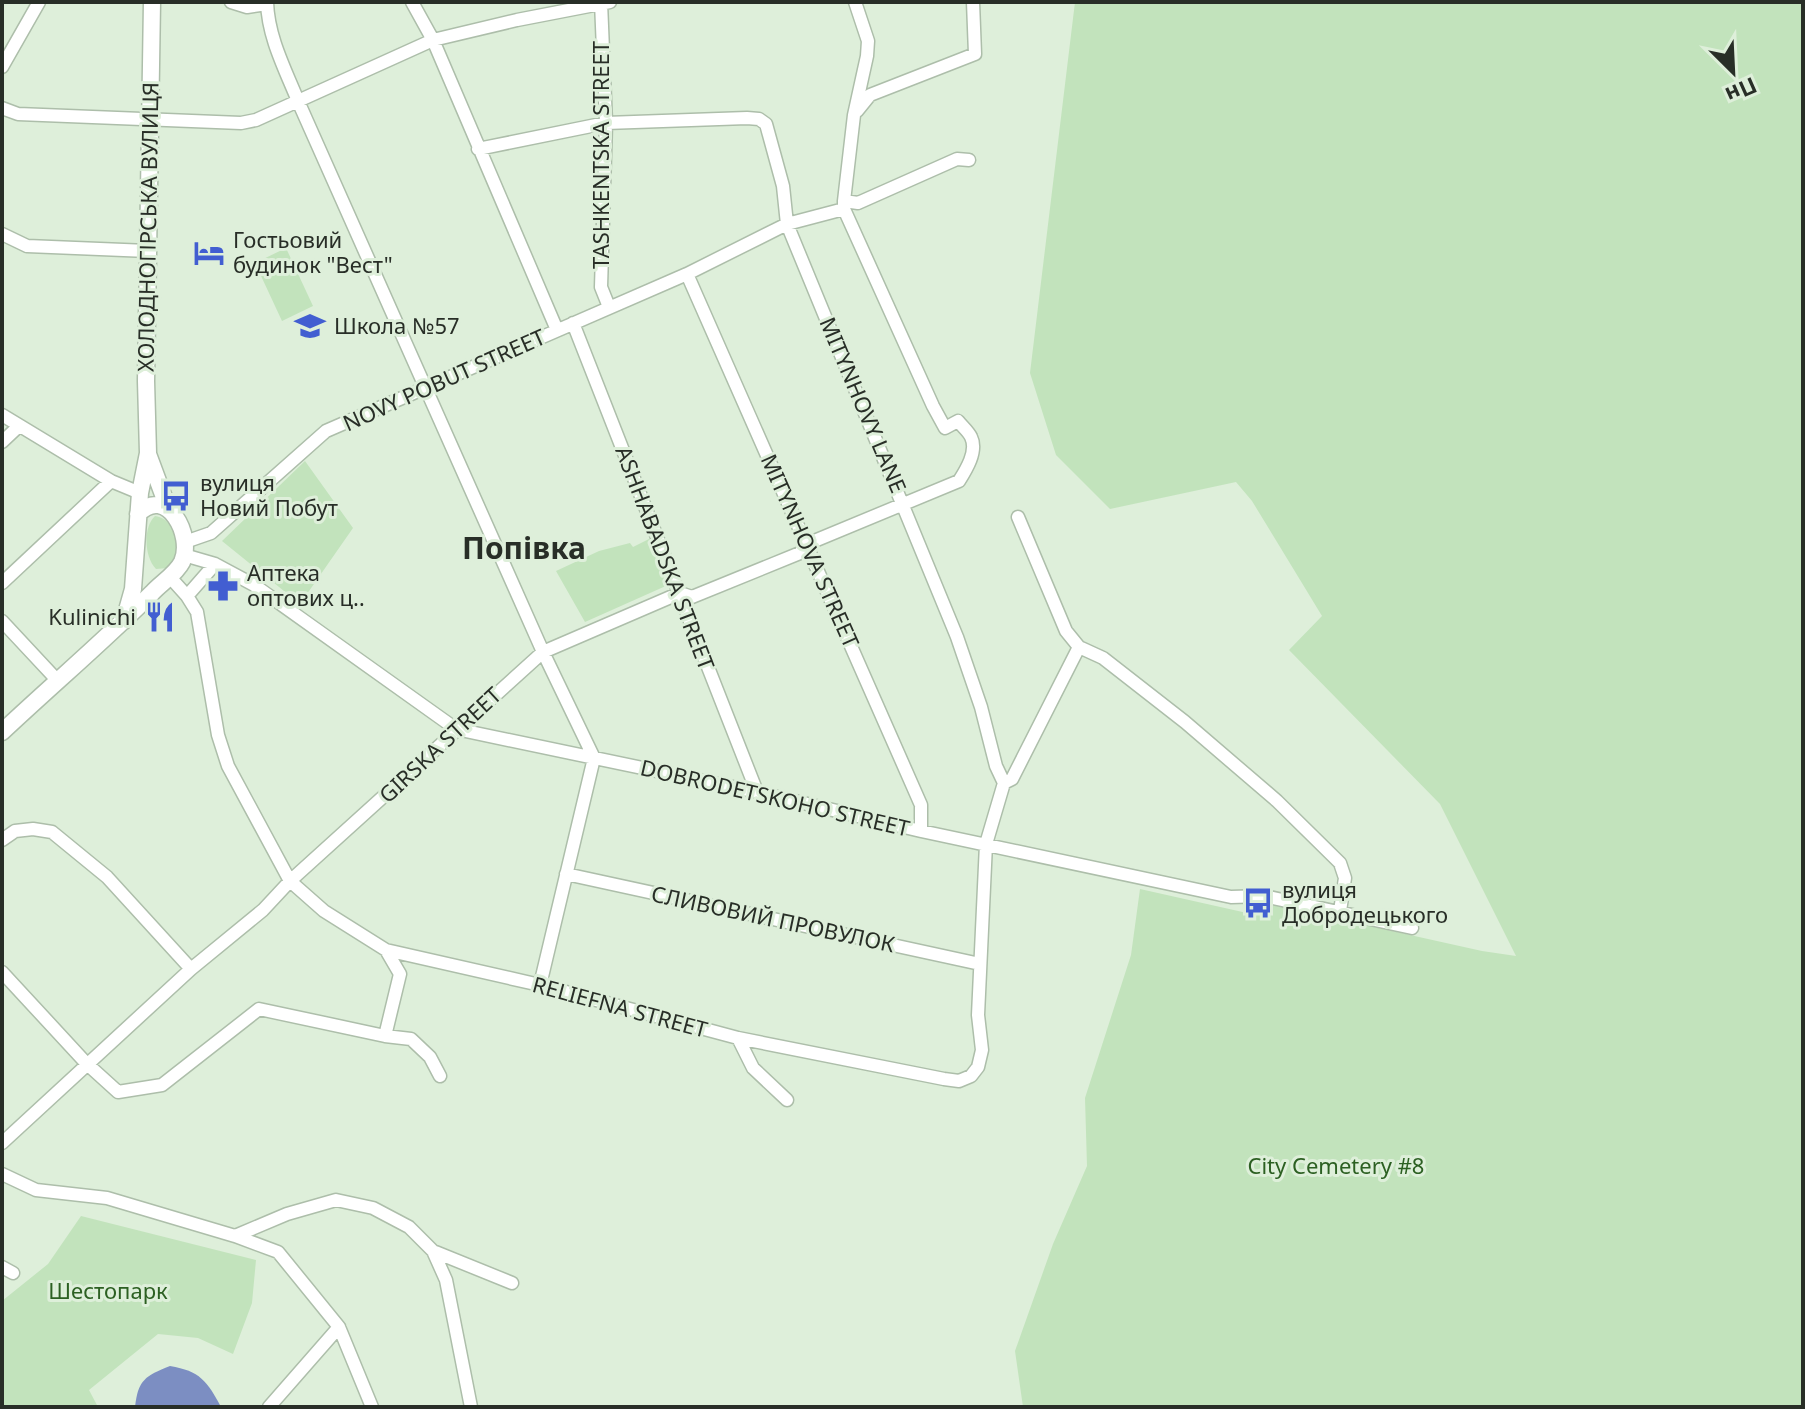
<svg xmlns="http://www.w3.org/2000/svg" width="1805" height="1409" font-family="'Noto Sans',sans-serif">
<rect width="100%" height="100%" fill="#deefda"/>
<path fill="#c2e3bc" d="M1075,2H1803V1407H1023L1015,1351L1053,1244L1087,1166L1085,1098L1131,955L1140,889L1256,915L1267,914L1269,907L1275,905L1482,951L1516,956L1440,804L1289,650L1322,616L1252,501L1236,482L1110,509L1056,455L1030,373Z
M286,248L313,306L282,321L255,263Z
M305,461L353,528L300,604L222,541Z
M155,516C172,518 184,542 177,558C175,562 171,565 168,568L156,569C144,557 143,527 155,516Z
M651,538L670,579L668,585L585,622L556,571L599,551L630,543L633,547Z
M81,1216L256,1260L252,1303L233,1354L198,1338L158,1334L89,1390L98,1407H2V1301L48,1264Z"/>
<path fill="#7c8ec2" d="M170,1366C200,1371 207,1381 221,1407H135C138,1380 145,1376 170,1366Z"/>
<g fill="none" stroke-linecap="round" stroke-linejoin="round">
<g stroke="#adbeaa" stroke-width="15">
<path id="minor" d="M231,2L247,7L267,4
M267,2C268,37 285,69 298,101L543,652L594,758L540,985
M412,2L433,40L557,330
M601,2L606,123L601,287L609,307
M2,67L39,2
M2,108L18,114L241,123L256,120L433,40L517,20L610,2
M857,111L870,95L975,54L973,2
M844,201L854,115L867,56L868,41L855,2
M2,234L27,246L148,251
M687,274L921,805V831
M573,323L757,792
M2,415L111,481L140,493
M2,442L19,426
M1018,517L1066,631L1079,647L1103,658L1185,722L1277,801L1340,863L1345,878L1340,911
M185,542L211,533L326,431L687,274L787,224L844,209V201L858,203L957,159L969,160
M184,555L215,564L254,585L456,729L757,792L921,831L1231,897L1264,896L1412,928
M169,576L187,596L197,612L218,735L228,766L290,881L324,911L386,950L540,985L738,1038L944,1079L959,1081L971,1076L978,1067L982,1050L978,1015L986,844L1004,783L996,766L981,707L957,637L787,224L783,186L766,124L759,119L747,118L606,123L478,149
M2,583L111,481
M187,596L215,564
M2,621L57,680
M1004,783L1012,779L1079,647
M2,840L15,831L33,829L52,832L107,877L191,969
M566,874L980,964
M2,972L86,1063L118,1092L162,1085L259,1009L385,1036L411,1039L430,1057L440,1076
M385,1036L400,974L386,950
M738,1038L753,1068L787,1100
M2,1143L191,969L263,910L290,881L543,652L680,593L692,597L800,553L807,544L959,481C966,470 978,451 971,437C969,432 962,426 958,421L945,428L933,406L844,209
M2,1174L36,1190L107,1198L235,1236L278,1252L339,1327L372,1407
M235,1236L287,1214L336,1200L373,1208L409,1227L433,1251L446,1280L471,1407
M433,1251L512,1283
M2,1267L13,1273
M269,1407L339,1327"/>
</g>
<g stroke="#adbeaa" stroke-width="19">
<path id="major" d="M148,454L168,508
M124,621L133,589L140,493L148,453L146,381L152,2
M2,732C52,685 104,641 152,593C161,583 176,574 182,562C194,536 167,484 138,514"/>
</g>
<use href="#minor" stroke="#fff" stroke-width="12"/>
<use href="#major" stroke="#fff" stroke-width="16"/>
</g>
<defs>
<g id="hotel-bare" transform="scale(2.4)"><path d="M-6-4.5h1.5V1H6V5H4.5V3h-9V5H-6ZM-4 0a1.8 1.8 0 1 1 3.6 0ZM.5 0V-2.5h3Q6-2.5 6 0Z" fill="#425ed1" stroke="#deefda" stroke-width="2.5" paint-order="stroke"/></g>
<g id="school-bare" transform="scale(2.4)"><path d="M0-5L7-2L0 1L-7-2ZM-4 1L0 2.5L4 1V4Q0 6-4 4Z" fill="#425ed1" stroke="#deefda" stroke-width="2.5" paint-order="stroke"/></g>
<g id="bus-bare" transform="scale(2.4)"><path d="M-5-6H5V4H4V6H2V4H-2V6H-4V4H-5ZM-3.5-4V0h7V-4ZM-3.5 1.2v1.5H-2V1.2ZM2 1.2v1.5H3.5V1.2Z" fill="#425ed1" stroke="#deefda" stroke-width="2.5" paint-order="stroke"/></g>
<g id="pharmacy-bare" transform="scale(2.4)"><path d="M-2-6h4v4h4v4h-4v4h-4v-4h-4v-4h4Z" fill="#425ed1" stroke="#deefda" stroke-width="2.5" paint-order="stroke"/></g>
<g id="restaurant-bare" transform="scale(2.4)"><path d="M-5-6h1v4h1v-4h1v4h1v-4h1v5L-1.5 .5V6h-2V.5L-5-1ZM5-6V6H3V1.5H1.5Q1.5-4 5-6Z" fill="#425ed1" stroke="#deefda" stroke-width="2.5" paint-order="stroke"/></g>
</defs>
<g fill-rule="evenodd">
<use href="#hotel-bare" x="209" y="253"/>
<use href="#school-bare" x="310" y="326"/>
<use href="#bus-bare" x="176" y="496"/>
<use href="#pharmacy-bare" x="223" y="586"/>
<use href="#restaurant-bare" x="160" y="617"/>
<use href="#bus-bare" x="1258" y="903"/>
</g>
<g text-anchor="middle" stroke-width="6" stroke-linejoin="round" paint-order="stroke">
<g font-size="22" fill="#282e27" stroke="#deefda">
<text transform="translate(601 155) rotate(-90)" y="8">TASHKENTSKA STREET</text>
<text transform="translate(148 227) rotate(-89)" y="8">ХОЛОДНОГІРСЬКА ВУЛИЦЯ</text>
<text transform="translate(444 380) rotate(-24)" y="8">NOVY POBUT STREET</text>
<text transform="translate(863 405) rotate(67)" y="8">MITYNHOVY LANE</text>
<text transform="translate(810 551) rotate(66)" y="8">MITYNHOVA STREET</text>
<text transform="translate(665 558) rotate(69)" y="8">ASHHABADSKA STREET</text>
<text transform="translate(440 745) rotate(-43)" y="8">GIRSKA STREET</text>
<text transform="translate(775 798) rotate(13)" y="8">DOBRODETSKOHO STREET</text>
<text transform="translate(773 919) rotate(12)" y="8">СЛИВОВИЙ ПРОВУЛОК</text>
<text transform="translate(620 1007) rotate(15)" y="8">RELIEFNA STREET</text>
</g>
<g font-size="22" fill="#282e27" stroke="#deefda" text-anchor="start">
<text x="233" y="248">Гостьовий<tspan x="233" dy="25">будинок "Вест"</tspan></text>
<text x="334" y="334">Школа №57</text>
<text x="200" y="491">вулиця<tspan x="200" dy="25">Новий Побут</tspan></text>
<text x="247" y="581">Аптека<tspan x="247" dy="25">оптових ц‥</tspan></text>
<text x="136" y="625" text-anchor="end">Kulinichi</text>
<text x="1282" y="898">вулиця<tspan x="1282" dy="25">Добродецького</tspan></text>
</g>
<g font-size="22" fill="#2c6022" stroke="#deefda">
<text x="1336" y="1174">City Cemetery #8</text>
<text x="108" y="1299">Шестопарк</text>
</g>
<g font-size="30" font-weight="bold" fill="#282e27" stroke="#deefda">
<text x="524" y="559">Попівка</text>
</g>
</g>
<rect width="1805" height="1409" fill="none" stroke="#282e27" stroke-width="8"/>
<g transform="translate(1733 72) rotate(156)" stroke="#deefda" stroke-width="6" paint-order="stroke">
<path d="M0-6L14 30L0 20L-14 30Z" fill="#282e27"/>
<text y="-12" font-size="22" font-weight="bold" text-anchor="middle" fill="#282e27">Пн</text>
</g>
</svg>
